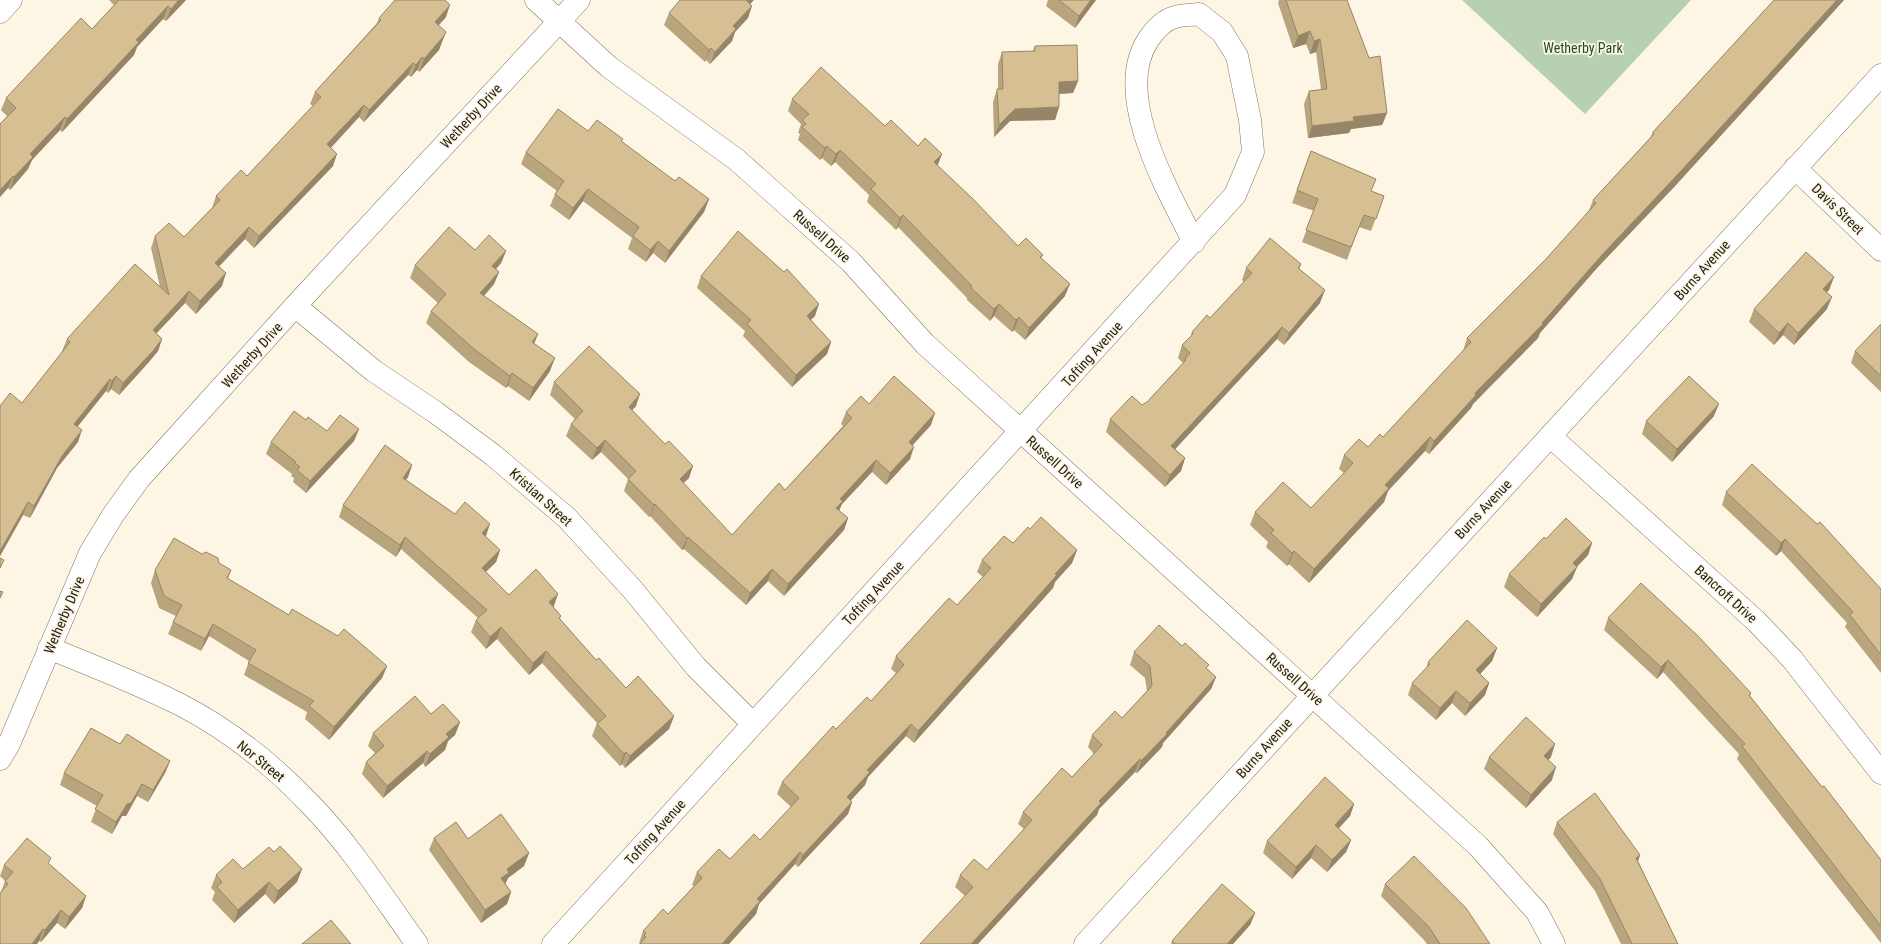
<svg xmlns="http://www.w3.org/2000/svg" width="1881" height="944" font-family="'Roboto Condensed',sans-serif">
<rect width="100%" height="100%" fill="#fef6e5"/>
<path fill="#b6d0b1" d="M1462,0H1691L1585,114Z"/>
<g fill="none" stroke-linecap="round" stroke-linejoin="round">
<g stroke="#807764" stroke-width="23">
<path id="minor" d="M536,0L609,67L737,160L851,262L925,344L1478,846L1537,912L1554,944
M0,12L11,0
M1795,168L1881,250
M295,306L374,371L435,412L493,455L567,518L632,589L696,667L753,724
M1550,436L1756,621L1792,659L1881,773
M49,648C93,666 137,683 179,704C228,729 273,765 311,805C351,846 383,897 417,944
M0,759L9,744L90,553L113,515L139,479L295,306L579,0
M553,944L1235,195L1253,152L1250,120L1237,56L1222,32L1199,14C1191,15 1182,15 1175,17C1164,20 1154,31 1148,40C1112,95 1168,191 1194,242
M1085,944L1881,75"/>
</g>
<use href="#minor" stroke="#fff" stroke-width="22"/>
</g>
<path fill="#b8a57e" d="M109,0H186L166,21L163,19L137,47L134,55L62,132L60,130L32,160L28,169L10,190L8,188L0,197V124L7,116L1,110L6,98L92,29L114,5Z
M1048,0H1096L1075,28L1046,6Z
M1279,0H1347L1387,113L1382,125L1351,129L1349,133L1308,138L1304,104L1309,91L1321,90L1316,52L1310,54L1306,44L1293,48L1278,3Z
M1774,0H1844L1675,186L1597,268L1540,333L1538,338L1473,404L1471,408L1429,454L1425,451L1388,491L1384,502L1309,583L1289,564L1287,566L1266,547L1268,542L1250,525L1255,512L1311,508L1344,473L1339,469L1344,455L1368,447L1383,437L1463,351L1467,338L1546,259L1588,213L1593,200L1650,138L1653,132Z
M750,4L748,18L735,32L732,41L710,64L706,60L705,62L664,25L669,13Z
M446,17L438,26L441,44L439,50L419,72L417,70L411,77L408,75L364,122L359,117L331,148L333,166L254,248L245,239L219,267L222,286L196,314L185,303L156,334L162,339L158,351L148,363L119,395L111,389L108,393L106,391L78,426V442L57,468L30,518L23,515L0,556V406L22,403L63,351H62L67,339L160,287L151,248L155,236L184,237L212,208L216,196L247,176L313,106L310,104L315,92L377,23L379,18Z
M1035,46L1078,81L1073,93L1059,94V107L1055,120L1010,121L994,137L993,102L997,89H998V64L1002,52L1033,51Z
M792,99L885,126L918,146L942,154L937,166L1018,246L1043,255L1041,258L1065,296L1025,340L1014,330L1012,332L994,316L990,321L967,300V298L898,227L896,230L867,202L869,195L835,162L831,166L822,158L820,160L798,140L800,134L798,133L801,124L788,111Z
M588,131L622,142L675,181L709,199L704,212L665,263L653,253L646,262L628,249L632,238L583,201L569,220L550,206L555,194L557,191L521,164L526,152Z
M1311,151L1372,191L1384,196L1371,231L1359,227L1347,260L1302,242L1314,211L1292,203Z
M475,250L506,251L501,263L496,269L499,272L494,284L484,296L538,334L534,344L550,371L529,401L508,386L506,388L469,362L426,323L431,311L438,303L410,278L415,265Z
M1301,264L1299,270L1320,303L1284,345L1277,339L1175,449L1185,458L1181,471L1165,487L1106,432L1110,419L1142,405L1147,402L1183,363L1178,358L1182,345L1190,338L1192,332L1210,318L1244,282L1242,280L1246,268Z
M701,276L815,316L811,320L831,342L827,354L792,387L743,336L745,331L697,288Z
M1834,277L1829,290L1827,292V309L1794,345L1783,335L1774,345L1749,322L1754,309Z
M1881,324V392L1851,363L1855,351Z
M554,382L636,406L632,410L689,478L683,483L732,535L785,490L843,426L841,424L846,412L869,404L931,425L913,445L910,459L886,485L872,472L842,504L839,510L848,518L844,530L784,596L768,581L746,605L684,549L682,550L650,516L649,517L624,491L628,479L601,452L592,460L566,436L571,424L575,419L550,395Z
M1714,416L1672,462L1642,434L1646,421Z
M306,420L327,431L359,429L354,441L306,493L293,482L294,478L291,476L292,474L266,454L271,442Z
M412,465L408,477L406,480L486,536H485L500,550L496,562L486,572L509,595L554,606L553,607L561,616L560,619L596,660L626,688L674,716L669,729L625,768L622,764L620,766L592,736L597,723L542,663L529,675L497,639L486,649L471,632L476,620L478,618L401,549L396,557L339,517L343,505Z
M1726,492L1881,589V673L1845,627L1847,623L1781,551L1776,556L1722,505Z
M1030,529L1077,550L1072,563L1055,582L1053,588L914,743L906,736L868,777L865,785L851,800L852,802L848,814L798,867L795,864L759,904L756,914L729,944H640L639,943L643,931L668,914L694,886L692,885L697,872L730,859L760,840L791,807L777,794L782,782L836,729L871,701L896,673L891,669L896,656L957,605L983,577L977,572L982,560L1013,543Z
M1546,539L1592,543L1588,555L1577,567L1572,579L1537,617L1504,587L1509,574Z
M219,563L231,570L228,579L289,615L387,666L382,678L329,740L305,719L307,712L244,675L249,661L209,636L201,651L168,634L173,622L176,616L159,608L151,583L155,570Z
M1608,618L1751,693L1750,696L1822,787L1881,860V943L1737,759L1739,754L1663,672L1657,679L1604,630Z
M1497,648L1492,661L1480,674L1489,683L1485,695L1465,716L1452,703L1436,720L1408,695L1412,683L1426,669L1428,662Z
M1134,652L1207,669L1216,677L1211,689L1163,743L1162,747L1137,773L1135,772L1099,809L1097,815L965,896L955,887L960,875L987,870L1024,829L1018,824L1023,812L1072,777L1094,754L1088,747L1092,735L1122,718L1147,691L1145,678L1130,665Z
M431,714L460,722L455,735L448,741L445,750L425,767L423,763L383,798L362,774L366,762L375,753L368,746L373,733Z
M120,744L170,761L165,773L148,802L137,796L126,816H122L112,834L91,822L97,806L60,785L64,773Z
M1489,757H1551L1548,760L1552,780L1526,808L1484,769Z
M1354,804L1350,816L1338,829L1351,840L1346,852L1327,872L1311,858L1292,879L1263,853L1267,841Z
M1557,822L1640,855L1638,861L1678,944H1621L1595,891L1553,834Z
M434,838L468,839L529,853L524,866L508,878L505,883L511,892L507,904L481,923L429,850Z
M49,864L86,896L82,908L65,929L57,923L41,942L39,941L37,944H0L1,892L5,881L0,876L4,865Z
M243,869H302L297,882L274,904L265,894L234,923L212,900L215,892L211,888L216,875Z
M1385,884L1490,944H1427L1424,940L1381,896Z
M1255,913L1250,925L1233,944H1171L1172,941Z"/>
<path fill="#968667" d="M179,0H186L166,21L171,9Z
M747,0H754L742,13Z
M1091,0H1096L1075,28L1079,16Z
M1837,0H1844L1675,186L1597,268L1540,333L1538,338L1473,404L1471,408L1429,454L1434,441L1475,393L1542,323L1602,255Z
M450,5L446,17L430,35L435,22Z
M168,6L163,19L137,47L134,55L62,132L67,119L136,40Z
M752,6L748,18L735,32L732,41L710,64L715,52L733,26Z
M1310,31L1306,44L1293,48L1298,36Z
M446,32L439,50L419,72L424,59Z
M1320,39L1316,52L1310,54L1314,41Z
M711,48L706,60L705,62L709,50Z
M422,57L417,70L411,77L416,65Z
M413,63L408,75L364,122L369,110Z
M1078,81L1073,93L1054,94L1059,82Z
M364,105L359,117L322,157L327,144Z
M1059,107L1055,120L1010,121L994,137L999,125L1015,109Z
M1387,113L1382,125L1351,129L1349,133L1308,138L1312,126L1353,117Z
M65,117L60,130L32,160L28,169L10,190L14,177L30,154Z
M827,146L822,158L820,160L825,148Z
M840,150L835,162L831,166L836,154Z
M337,154L333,166L254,248L259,236Z
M942,154L937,167L934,162Z
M13,176L8,188L0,197V190Z
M588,189L583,201L569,220L573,208Z
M709,199L704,212L665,263L669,251Z
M903,215L898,227L896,230L900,218Z
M249,227L245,239L210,275L215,263Z
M658,241L653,253L646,262L650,250Z
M506,251L501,263L488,278L492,266Z
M499,272L494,284L476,305L480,293Z
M226,273L222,286L196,314L200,301Z
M1834,277L1829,290L1818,301L1823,289Z
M1070,284L1065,296L1025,340L1029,328Z
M1325,290L1320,303L1284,345L1289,333Z
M189,291L185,303L148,342L153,330Z
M1832,297L1827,309L1794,345L1798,333Z
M819,304L815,316L802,328L807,316Z
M999,304L994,316L990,321L994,309Z
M1019,317L1014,330L1012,332L1016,320Z
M1788,323L1783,335L1774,345L1779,333Z
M1282,327L1277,339L1167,458L1171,446Z
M538,334L533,346L532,342Z
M162,339L158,351L148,363L119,395L123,383Z
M831,342L827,354L792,387L796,375Z
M555,358L550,371L529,401L533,388Z
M512,373L508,386L506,388L510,376Z
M116,376L111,389L108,393L112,381Z
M110,379L106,391L70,436L74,424Z
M640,394L636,406L624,419L629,407Z
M1719,404L1714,416L1672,462L1677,449Z
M935,413L931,425L904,454L909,442Z
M359,429L354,441L306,493L310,481Z
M82,430L78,442L57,468L30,518L34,506L62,456Z
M1430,437L1425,451L1388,491L1384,502L1309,583L1314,569L1385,485Z
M605,440L601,452L592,460L597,448Z
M914,447L910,459L886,485L890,473Z
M1185,458L1181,471L1165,487L1170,475Z
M876,460L872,472L842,504L838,513L832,520L840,499Z
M412,465L408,477L399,490L403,478Z
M693,466L689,478L675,491L680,479Z
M28,502L23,515L0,556V551Z
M655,504L650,516L649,517L654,505Z
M848,518L844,530L784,596L788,584Z
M490,524L486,536L477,546L482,533Z
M405,537L401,549L396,557L400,545Z
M688,537L684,549L682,550L687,538Z
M1785,539L1781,551L1776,556L1781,543Z
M1592,543L1588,555L1568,576L1573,563Z
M500,550L496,562L477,580L482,568Z
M1077,550L1072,563L1055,582L1053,588L914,743L918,731L1055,574Z
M1294,551L1289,564L1287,566L1292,553Z
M1577,567L1572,579L1537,617L1541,604Z
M772,569L768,581L746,605L750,593Z
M558,594L554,606L544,614L549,602Z
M213,624L209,636L201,651L205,639Z
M501,627L497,639L486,649L490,637Z
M1497,648L1492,661L1472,683L1476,670Z
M546,651L542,663L529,675L533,663Z
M1668,660L1663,672L1657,679L1661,667Z
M387,666L382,678L329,740L334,727Z
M1216,677L1211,689L1163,743L1162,747L1137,773L1141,761Z
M1489,683L1485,695L1465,716L1470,703Z
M1456,691L1452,703L1436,720L1440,708Z
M674,716L669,729L625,768L630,756Z
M460,722L455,735L448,741L445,750L425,767L430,754L446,734Z
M911,724L906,736L868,777L865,785L843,809L847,797L867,770Z
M1555,744L1551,757L1540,769L1544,756Z
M427,751L423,763L383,798L387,786Z
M626,752L622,764L620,766L624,754Z
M1140,759L1135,772L1099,809L1097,815L978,944H971L1099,801Z
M170,761L165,773L148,802L153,790Z
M1556,767L1552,780L1526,808L1531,795Z
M142,784L137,796L126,816H122L112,834L116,822L127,804Z
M852,802L848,814L798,867L803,855Z
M1354,804L1350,816L1330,838L1335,825Z
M1351,840L1346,852L1327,872L1332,860Z
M1316,845L1311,858L1292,879L1296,867Z
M800,852L795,864L759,904L756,914L729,944H722L757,899Z
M529,853L524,866L508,878L505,885L501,878L507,869Z
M1640,855L1636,867V858Z
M302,869L297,882L274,904L278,891Z
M269,882L265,894L234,923L238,910Z
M511,892L507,904L481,923L485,910Z
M86,896L82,908L65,929L69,917Z
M61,910L57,923L41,942L45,930Z
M1255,913L1250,925L1233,944H1227Z
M43,929L39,941L37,944H32Z"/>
<path fill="#d6c093" stroke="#968667" d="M119,0H179L171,9L168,6L136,40L139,42L67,119L65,117L30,154L33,157L14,177L13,176L0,190V124L16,108L6,98L81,18L92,29Z
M395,0H445L450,5L435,22L446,32L443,37L424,59L422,57L416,65L413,63L369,110L364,105L327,144L337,154L259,236L249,227L215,263L226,273L200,301L189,291L153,330L162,339L153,351L123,383L116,376L112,381L110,379L74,424L82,430L62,456L34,506L28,502L0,551V406L10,393L22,403L70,342L67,339L135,264L169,295L155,236L169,223L184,237L220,200L216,196L241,170L247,176L321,97L315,92L381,20L379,18Z
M680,0H747H746L752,6L733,26L736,29L715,52L711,48L709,50L669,13Z
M1059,0H1091L1079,16Z
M1286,0H1347L1369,58L1380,56L1387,113L1353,117L1354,121L1312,126L1309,91L1327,89L1320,39L1314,41L1310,31L1298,36Z
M1774,0H1837L1680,172L1602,255L1542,323L1543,324L1475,393L1476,395L1434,441L1430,437L1385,485L1389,488L1314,569L1294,551L1292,553L1271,533L1274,530L1255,512L1283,482L1311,508L1353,463L1344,455L1359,439L1368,447L1380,434L1383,437L1471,342L1467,338L1546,259L1596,203L1593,200L1654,134L1653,132Z
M1077,45L1078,81L1059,82V107L1015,109L999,125L997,89H1003L1002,52L1035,51V46Z
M821,67L885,126L891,120L918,146L925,138L942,154L934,162L973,199L1018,246L1026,238L1043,255L1040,257L1070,284L1029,328L1019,317L1016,320L999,304L994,309L971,288L972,286L903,215L900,218L871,189L876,184L840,150L836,154L827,146L825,148L802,127L806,124L802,120L809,114L792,99Z
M558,109L588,131L597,120L623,139L621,141L675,181L679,177L709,199L669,251L658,241L650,250L633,236L639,227L588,189L573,208L555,194L564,181L526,152Z
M1311,151L1376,179L1371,191L1384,196L1376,219L1364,215L1351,247L1306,230L1318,199L1297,190Z
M449,227L475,250L489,235L506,251L492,266L499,272L480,293L538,334L532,342L555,358L533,388L512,373L510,376L474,349L431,311L446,294L415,265Z
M738,231L784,272L787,269L819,304L807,316L831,342L796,375L747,324L751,320L701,276Z
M1270,238L1301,264L1298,268L1325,290L1289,333L1282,327L1171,446L1185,458L1170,475L1110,419L1132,396L1142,405L1147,402L1186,360L1185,359L1190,353L1182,345L1193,334L1192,332L1207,315L1210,318L1252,273L1246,268Z
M1806,252L1834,277L1823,289L1832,297L1798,333L1788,323L1779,333L1754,309Z
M1881,324V376L1855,351Z
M589,346L640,394L629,407L665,444L669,441L693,466L680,479L732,535L779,483L785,490L852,418L846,412L861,396L869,404L894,376L935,413L909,442L914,447L890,473L876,460L840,499L843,501L836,508L848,518L788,584L772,569L750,593L688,537L687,538L655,504L654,505L628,479L636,471L605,440L597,448L571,424L583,411L554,382Z
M1689,376L1719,404L1677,449L1646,421Z
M294,411L306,420L308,417L327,431L340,415L359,429L310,481L297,470L300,467L295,463L296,462L271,442Z
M385,445L412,465L403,478L455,514L465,502L490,524L482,533L500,550L482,568L509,595L536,569L558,594L549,602L561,616L559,618L596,660L599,658L626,688L638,676L674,716L630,756L626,752L624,754L597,724L606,716L546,651L533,663L501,627L490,637L476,620L487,610L405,537L400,545L343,505Z
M1752,464L1817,524L1820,522L1881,589V655L1850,615L1853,612L1785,539L1781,543L1726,492Z
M1041,517L1077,550L1055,574L1057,575L918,731L911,724L867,770L870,772L847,797L852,802L803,855L800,852L757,899L760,901L722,944H640L646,937L644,935L646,933L643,931L663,909L668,914L702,878L697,872L719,849L730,859L754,834L760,840L799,798L782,782L833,726L836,729L867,697L871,701L904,665L896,656L949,598L957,605L991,568L982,560L1004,536L1013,543L1028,527L1030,529Z
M1566,518L1592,543L1573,563L1577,567L1541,604L1509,574L1544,537L1546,539Z
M174,538L202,554L206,552L218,558L219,563L231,570L227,578L289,615L292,609L338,636L344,629L387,666L334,727L309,706L314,701L248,663L256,650L213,624L205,639L173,622L182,605L164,596L155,570Z
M0,558L4,560L0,568Z
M1641,583L1698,636L1751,693L1749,695L1822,787L1824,786L1881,860V926L1742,746L1745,744L1668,660L1661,667L1608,618Z
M0,591L3,592L0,598Z
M1467,620L1497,648L1476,670L1489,683L1470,703L1456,691L1440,708L1412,683L1430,664L1428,662Z
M1159,625L1182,646L1185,643L1209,665L1206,668L1216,677L1166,733L1167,734L1141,761L1140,759L1099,801L1101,803L971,944H920L973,887L960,875L974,859L987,870L1032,820L1023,812L1062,768L1072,777L1102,745L1092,735L1115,711L1122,718L1152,686L1150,666L1134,652Z
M415,696L431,714L443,704L460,722L446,734L449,737L430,754L427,751L387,786L366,762L384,746L373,733Z
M1526,717L1555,744L1544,756L1556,767L1531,795L1489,757Z
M91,728L120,744L127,734L170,761L153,790L142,784L131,803L127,804L116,822L95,809L103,795L64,773Z
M1325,777L1354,804L1335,825L1351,840L1332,860L1316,845L1296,867L1267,841Z
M1595,793L1640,855L1636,858L1678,944H1632L1600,879L1557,822Z
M501,814L529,853L507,869L509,873L501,878L511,892L485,910L434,838L456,822L468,839Z
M27,838L51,858L48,863L86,896L69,917L61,910L45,930L43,929L32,944H0V893L8,884L5,881L13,872L4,865Z
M280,846L302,869L278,891L269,882L238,910L217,887L222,882L216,875L233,859L243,869L269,847L274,852Z
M1414,856L1466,908L1490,944H1440L1429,927L1385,884Z
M1222,884L1255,913L1227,944H1175L1172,941Z
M331,920L351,944H302Z"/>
<g text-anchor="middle" stroke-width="3.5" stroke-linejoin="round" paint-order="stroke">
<g font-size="14" fill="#224f1b" stroke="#fef6e5">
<text x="1583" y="53">Wetherby Park</text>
</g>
<g font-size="14" fill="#201c15" stroke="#fef6e5">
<text transform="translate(471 116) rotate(-47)" y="5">Wetherby Drive</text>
<text transform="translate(1838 209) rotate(44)" y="5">Davis Street</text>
<text transform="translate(822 236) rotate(42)" y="5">Russell Drive</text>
<text transform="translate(1702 270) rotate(-48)" y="5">Burns Avenue</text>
<text transform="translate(1092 354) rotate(-48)" y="5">Tofting Avenue</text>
<text transform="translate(252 355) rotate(-48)" y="5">Wetherby Drive</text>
<text transform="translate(1055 462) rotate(42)" y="5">Russell Drive</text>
<text transform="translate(541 497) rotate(42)" y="5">Kristian Street</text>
<text transform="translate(1483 509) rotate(-47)" y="5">Burns Avenue</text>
<text transform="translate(873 593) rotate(-47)" y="5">Tofting Avenue</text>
<text transform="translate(1726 594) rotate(42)" y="5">Bancroft Drive</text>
<text transform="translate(64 615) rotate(-67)" y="5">Wetherby Drive</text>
<text transform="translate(1295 679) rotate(42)" y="5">Russell Drive</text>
<text transform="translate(1264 748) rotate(-48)" y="5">Burns Avenue</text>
<text transform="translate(261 761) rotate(39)" y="5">Nor Street</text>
<text transform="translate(655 832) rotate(-48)" y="5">Tofting Avenue</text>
</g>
</g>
</svg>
